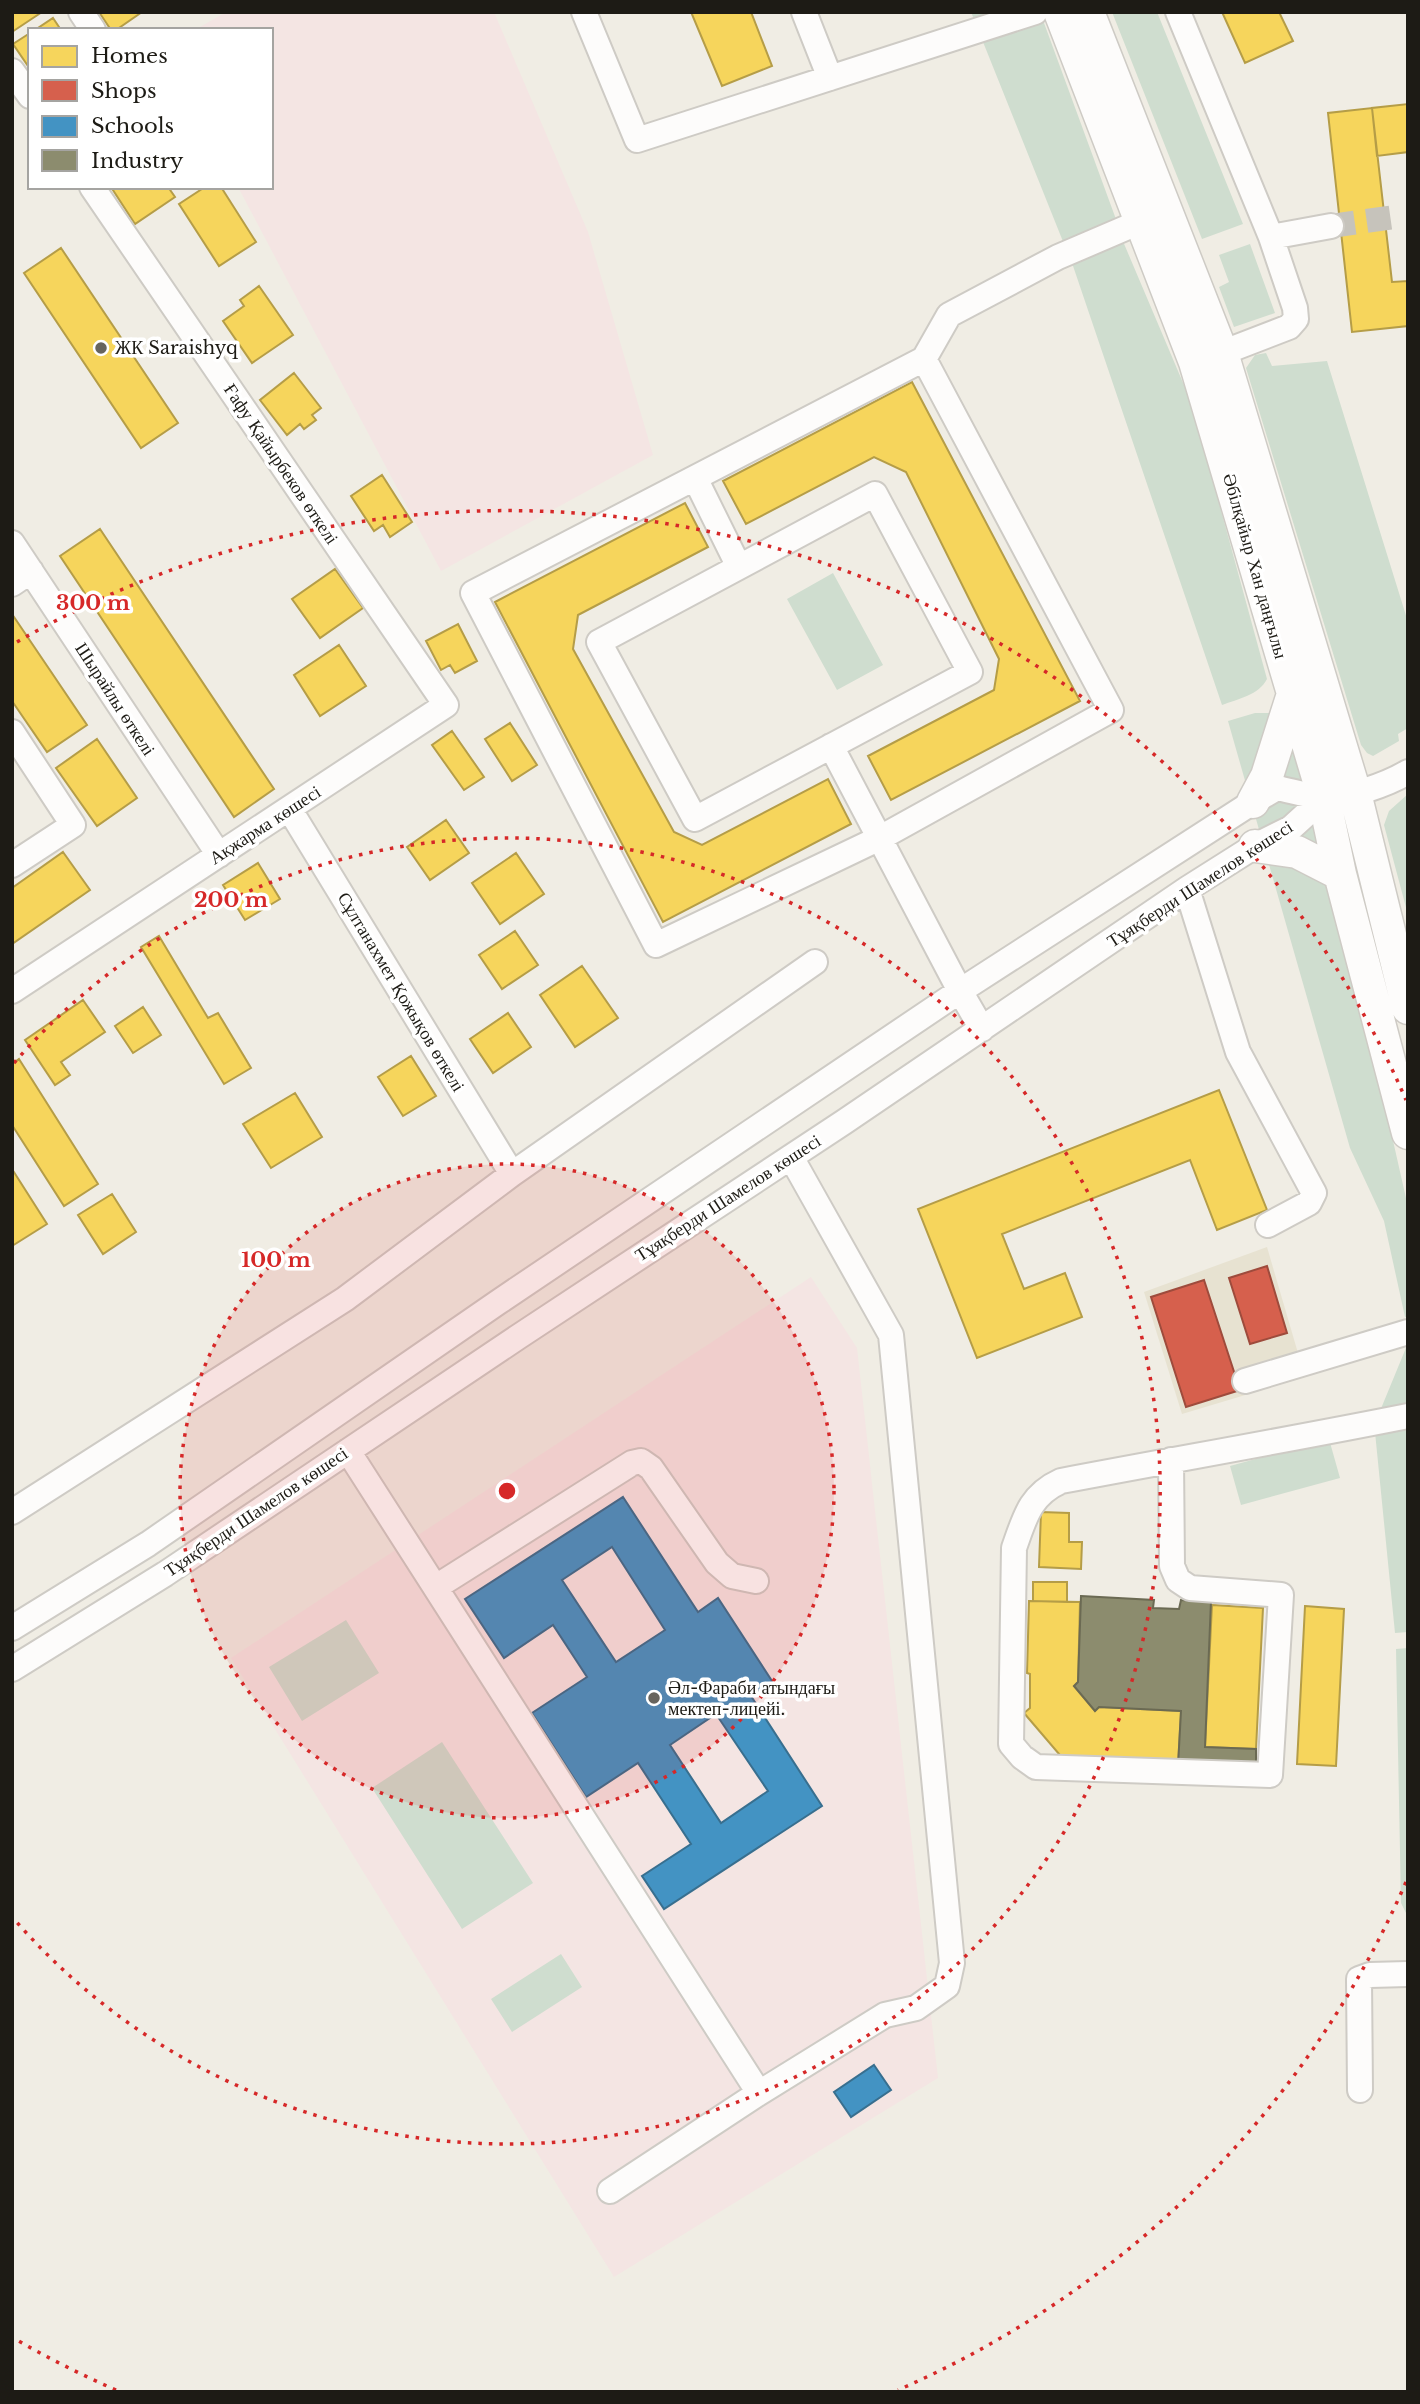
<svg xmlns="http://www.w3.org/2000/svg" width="1420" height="2404" font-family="'Libre Baskerville',serif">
<rect width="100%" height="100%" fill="#f0ede4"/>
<path fill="#e7e2d1" d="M1267,1247L1305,1377L1182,1414L1144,1292Z"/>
<path fill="#f4e5e3" d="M226,12H494L588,232L653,455L441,571L238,187H271V30H195Z
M811,1277L857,1348L938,2078L614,2277L231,1658Z"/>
<path fill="#cfddcf" d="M971,12H1040L1117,222L1064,244Z
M1112,12H1157L1243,224L1202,239Z
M1122,239L1192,404L1267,679C1259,695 1238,699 1222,705L1071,260Z
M1250,244L1275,313L1234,327L1219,287L1229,282L1219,255Z
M1266,353L1272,366L1327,361L1408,622V728L1398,734L1399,741L1373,756L1367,753L1361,745L1246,368L1255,355Z
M833,573L883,665L837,690L787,599Z
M1255,713H1273L1286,720L1354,968L1408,1207V1316L1405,1317L1384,1221L1350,1148L1228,721Z
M1408,794V915L1384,825L1389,811Z
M1408,1343V1407L1380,1411Z
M1408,1427V1632L1395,1633L1375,1432Z
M1329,1439L1340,1478L1241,1505L1230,1466Z
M346,1620L379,1673L302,1721L269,1667Z
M1408,1648V1917L1401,1903L1396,1649Z
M442,1742L533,1883L462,1929L372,1788Z
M561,1954L582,1987L512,2032L491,1999Z"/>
<path fill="#f6d55c" stroke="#b59d47" stroke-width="2" d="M12,12H42L12,32Z
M99,12H142L116,30H111Z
M691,12H751L772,66L722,86Z
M1222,12H1279L1293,41L1245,63Z
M53,18L61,30H35Z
M30,33V69L13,44Z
M1408,104V152L1377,156L1372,108Z
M1372,108L1392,282L1408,281V326L1352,332L1328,113Z
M111,187H168L175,197L135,224Z
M205,187H221L256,242L219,266L179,204Z
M61,248L178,423L141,448L24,273Z
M259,286L293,335L252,363L223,321L244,306L240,300Z
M294,373L321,408L312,415L316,420L304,429L300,424L287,435L260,400Z
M912,382L1080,701L891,800L868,756L994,690L999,659L906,472L874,457L746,524L723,481Z
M382,475L412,522L390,537L383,525L374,531L351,496Z
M685,503L708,547L578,615L573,649L674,832L702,845L828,779L851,824L663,922L495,602Z
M100,529L274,789L234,817L60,556Z
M335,569L363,608L320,638L292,599Z
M12,614L87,725L47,752L12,701Z
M458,624L477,661L455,673L450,665L441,670L426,641Z
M339,645L366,686L320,716L294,675Z
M510,723L537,765L512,781L485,739Z
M452,731L484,777L464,790L432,745Z
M97,739L137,798L97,826L56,768Z
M446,820L469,853L430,880L407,847Z
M63,852L90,890L12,944V888Z
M516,853L544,894L500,924L472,883Z
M258,863L280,899L245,920L223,885Z
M515,931L538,965L502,989L479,955Z
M159,936L208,1018L218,1013L251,1068L224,1084L141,947Z
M582,966L618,1018L575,1047L540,995Z
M83,1000L105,1032L61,1062L70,1075L55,1085L25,1040Z
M143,1007L161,1035L133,1053L115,1026Z
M508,1013L531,1047L493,1073L470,1039Z
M411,1056L436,1096L403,1116L378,1077Z
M19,1059L98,1184L64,1206L12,1125V1064Z
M1219,1090L1267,1210L1217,1230L1190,1160L1002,1234L1024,1289L1065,1273L1082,1317L977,1358L918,1209Z
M295,1093L322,1137L271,1168L243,1124Z
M12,1169L47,1224L12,1246Z
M112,1194L136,1232L103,1254L78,1215Z
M1041,1512L1069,1513V1542H1082L1081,1569L1039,1567Z
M1033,1582H1067V1602L1033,1601Z
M1029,1601L1080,1602L1078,1682L1074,1686L1095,1711L1099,1707L1181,1711L1178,1766L1065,1761L1024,1713L1030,1708V1674L1027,1673Z
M1212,1605L1263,1608L1256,1749L1205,1747Z
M1305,1606L1344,1609L1336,1766L1297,1764Z"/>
<path fill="#d6604d" stroke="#9e4b3c" stroke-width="2" d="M1267,1266L1287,1333L1250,1344L1229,1278Z
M1204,1280L1240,1390L1186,1407L1151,1297Z"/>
<path fill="#4393c3" stroke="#386f8f" stroke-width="2" fill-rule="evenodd" d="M623,1497L698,1612L718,1598L772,1681L751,1696L822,1806L664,1909L642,1876L691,1844L638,1763L586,1797L532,1713L587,1677L553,1625L504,1658L465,1599ZM612,1547L665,1630L616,1662L562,1580ZM716,1714L768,1791L721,1823L670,1745Z
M874,2065L891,2090L851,2117L834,2092Z"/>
<path fill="#8c8c6e" stroke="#6b6a53" stroke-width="2" d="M1081,1596L1154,1600L1153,1608L1179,1609L1181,1600L1211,1601L1205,1747L1256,1749V1770L1178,1766L1181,1711L1099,1707L1095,1711L1074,1686L1078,1682Z"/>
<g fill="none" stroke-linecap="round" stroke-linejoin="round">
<path stroke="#c6c3bb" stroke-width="24" stroke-dasharray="24 12" stroke-linecap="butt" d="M1331,226L1395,217"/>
<g stroke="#cecbc5" stroke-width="28">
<path id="minor" d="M81,12L93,30
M584,12L637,140L1035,12
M804,12L830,78
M1178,12L1271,237L1295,308L1296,319L1289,327L1206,359
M12,71L30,96
M1271,237L1331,226
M924,359L1111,710L880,838L656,945L473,593Z
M924,359L949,315L1058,257L1128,227
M695,478L739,567
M875,494L970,672L695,819L599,642Z
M12,543L219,855
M12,584L31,571
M12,732L73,825L12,865
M831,746L960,991L982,1029
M290,810L512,1174
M1187,889L1238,1052L1314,1193L1309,1203L1268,1225
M12,991L446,705L92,187
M1245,1381L1408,1332
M348,1451L759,2093
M1171,1460L1172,1566L1178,1580L1190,1588L1281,1595L1270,1775L1036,1767L1022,1757L1011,1744L1014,1548C1025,1517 1030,1495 1061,1481C1177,1459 1293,1439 1408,1416
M12,1512L345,1299L512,1174L815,962
M436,1587L632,1463L641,1461L651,1468L717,1563L732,1576L756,1581
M12,1628L148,1544L497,1303L960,991L1253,802L1277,788C1292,791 1307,796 1322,797C1345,800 1388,784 1408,772
M12,1669L165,1574L518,1337L844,1122L1187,889L1255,846L1291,828L1324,798
M1360,2090L1359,1979L1370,1975L1408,1974
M610,2191L759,2093L885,2015L916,2008L947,1986L952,1963L891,1335L791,1157"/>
</g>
<g stroke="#cecbc5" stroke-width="35">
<path id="major" d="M1060,12L1195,362L1324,798L1340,874L1408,1133
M1088,12L1222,353L1355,793L1408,1008
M1253,802L1267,776L1293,694
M1255,846L1297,852L1340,874"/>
</g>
<use href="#minor" stroke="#fdfcfb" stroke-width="24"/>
<use href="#major" stroke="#fdfcfb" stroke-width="32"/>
</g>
<circle cx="507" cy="1491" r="327" fill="#d62828" fill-opacity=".12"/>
<g fill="none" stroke="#d62828" stroke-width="3.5" stroke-dasharray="3.5 7">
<circle cx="507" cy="1491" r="327"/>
<path d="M14 1063A653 653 0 1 1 14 1919"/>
<path d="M1406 1882A980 980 0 0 1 898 2390M116 2390A980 980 0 0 1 17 2340M17 642A980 980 0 0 1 1406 1100"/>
</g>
<g fill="#67645d" stroke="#fff" stroke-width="2.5">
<circle cx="101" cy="348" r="7"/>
<circle cx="654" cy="1698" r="7"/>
</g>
<g text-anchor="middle" stroke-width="7" stroke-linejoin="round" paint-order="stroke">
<g font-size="18" fill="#1d1b15" stroke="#fff" text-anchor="start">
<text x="115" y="354">ЖК Saraishyq</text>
<text x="668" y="1694">Әл-Фараби атындағы<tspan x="668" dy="21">мектеп-лицейі.</tspan></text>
</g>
<g font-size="18" fill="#1d1b15" stroke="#fff">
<text transform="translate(281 464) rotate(56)" y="6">Ғафу Қайырбеков өткелі</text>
<text transform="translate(1255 566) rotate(74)" y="6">Әбілқайыр Хан даңғылы</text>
<text transform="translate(115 699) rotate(57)" y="6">Шырайлы өткелі</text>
<text transform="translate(265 825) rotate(-33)" y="6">Ақжарма көшесі</text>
<text transform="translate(1200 884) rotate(-33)" y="6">Тұяқберди Шамелов көшесі</text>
<text transform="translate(401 992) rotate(59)" y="6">Сұлтанахмет Қожықов өткелі</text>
<text transform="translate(728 1198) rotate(-33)" y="6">Тұяқберди Шамелов көшесі</text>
<text transform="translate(256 1512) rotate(-34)" y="6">Тұяқберди Шамелов көшесі</text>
</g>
</g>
<circle cx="507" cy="1491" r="10" fill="#d62828" stroke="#fff" stroke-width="3.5"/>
<g font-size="21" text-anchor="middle" font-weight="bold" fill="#d62828" stroke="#fff" stroke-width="7" stroke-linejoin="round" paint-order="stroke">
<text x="93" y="610">300 m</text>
<text x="231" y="907">200 m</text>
<text x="276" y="1267">100 m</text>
</g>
<rect width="1420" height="2404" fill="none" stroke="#1d1b15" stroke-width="28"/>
<rect x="28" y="28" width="245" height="161" fill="#ffffff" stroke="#a5a4a1" stroke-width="2"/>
<rect x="42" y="46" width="35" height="21" fill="#f6d55c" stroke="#a5a4a1" stroke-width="2"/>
<text x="91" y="63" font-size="21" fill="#1d1b15">Homes</text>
<rect x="42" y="80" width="35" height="21" fill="#d6604d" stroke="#a5a4a1" stroke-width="2"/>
<text x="91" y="98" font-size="21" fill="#1d1b15">Shops</text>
<rect x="42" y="116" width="35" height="21" fill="#4393c3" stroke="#a5a4a1" stroke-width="2"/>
<text x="91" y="133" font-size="21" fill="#1d1b15">Schools</text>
<rect x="42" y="150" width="35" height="21" fill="#8c8c6e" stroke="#a5a4a1" stroke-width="2"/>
<text x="91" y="168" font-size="21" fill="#1d1b15">Industry</text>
</svg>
